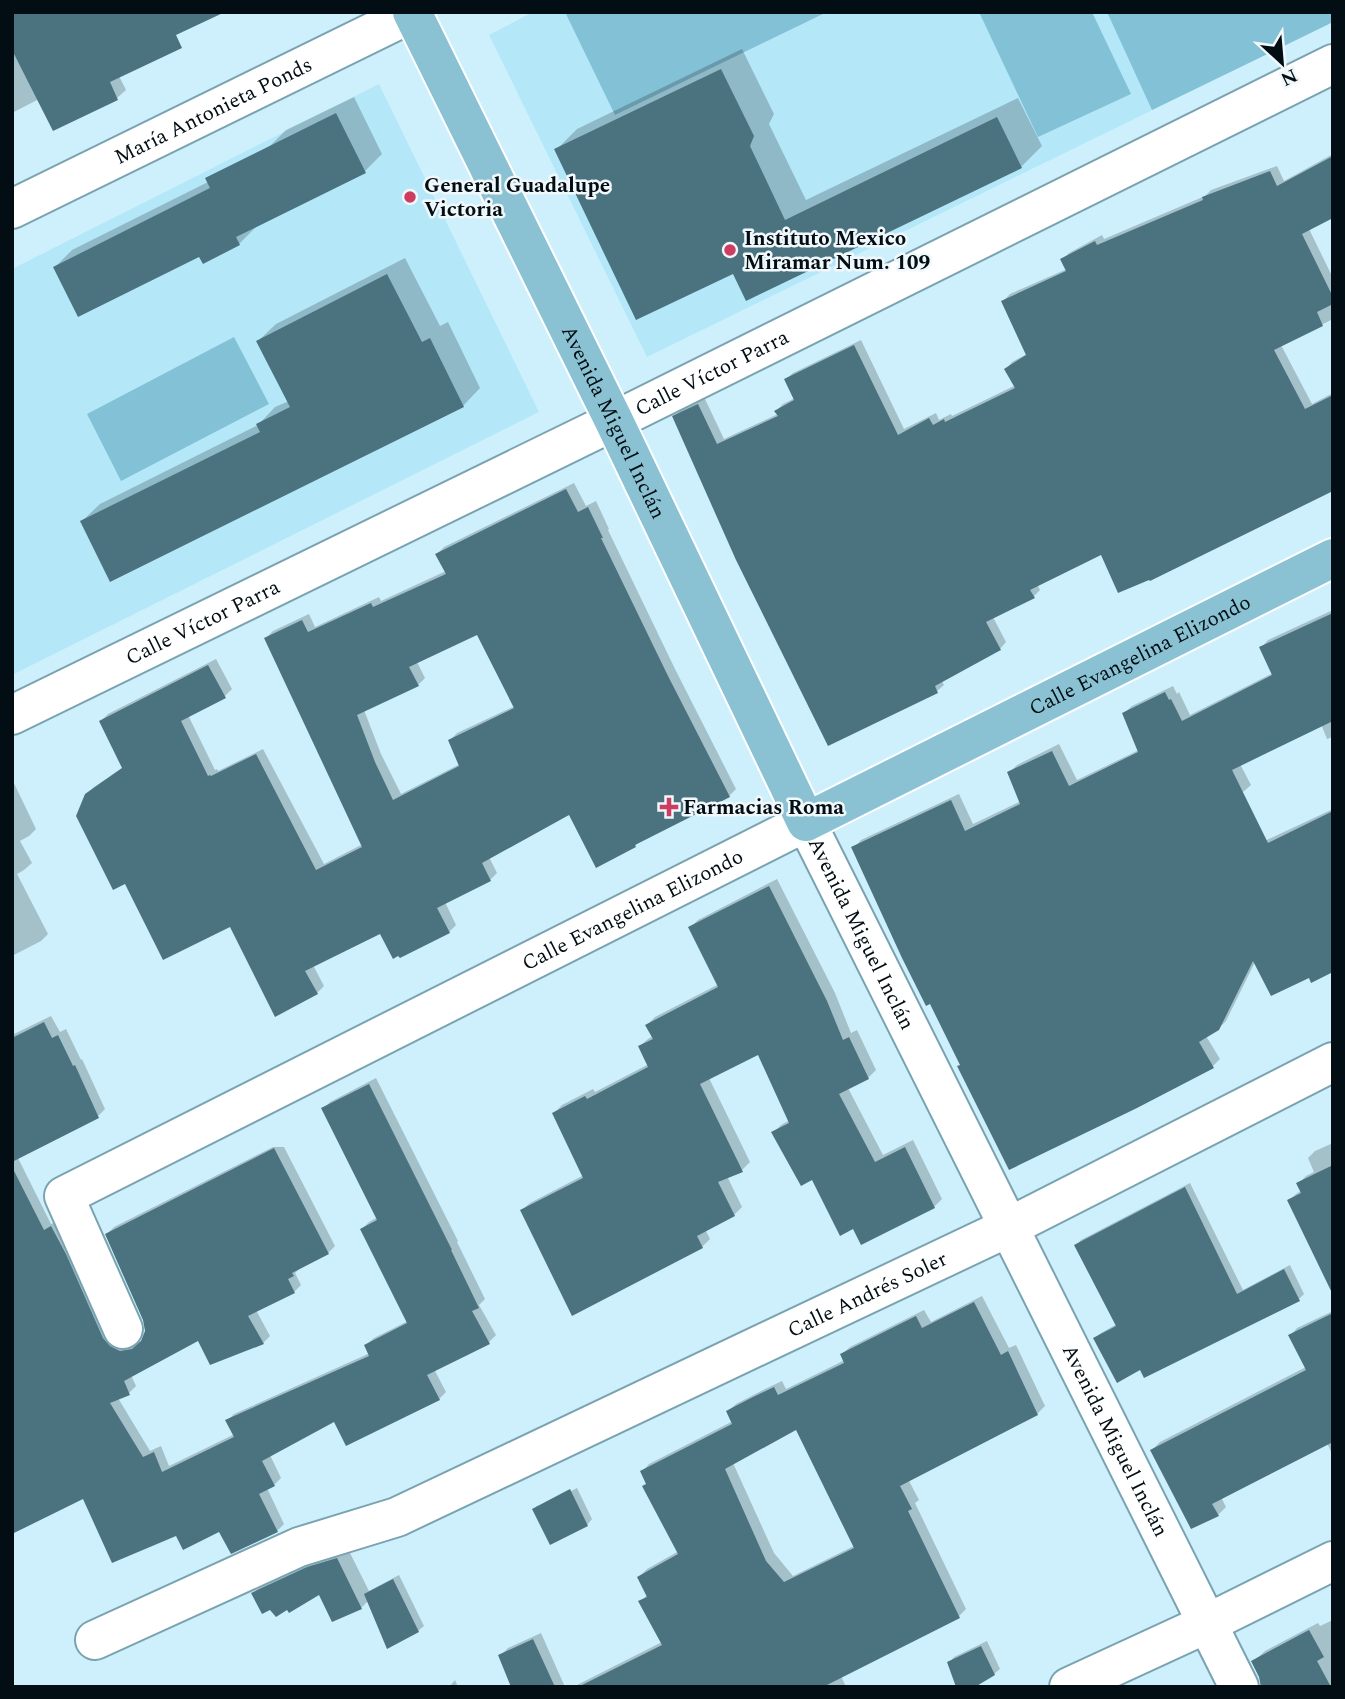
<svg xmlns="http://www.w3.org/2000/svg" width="1345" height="1699" font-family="Spectral,serif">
<rect width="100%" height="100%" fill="#cef0fc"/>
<path fill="#b4e8f9" d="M533,12H1333V22L647,357L489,35Z
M379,84L539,412L12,675V269Z"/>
<path fill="#82c1d6" d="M565,12H827L615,115Z
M979,12H1092L1131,94L1038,137Z
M1107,12H1333V22L1152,110Z
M234,337L269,404L121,481L87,414Z"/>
<path fill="#0003" fill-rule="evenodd" d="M12,12L119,76L126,90L117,98L54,128L39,99L12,113Z
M742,49L774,114L769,124L806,200L1018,98L1042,146L1021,167L747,299L734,272L556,150L577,129Z
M354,97L382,154L365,171L256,227L239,244L200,255L55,267L72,250L238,167L269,147L286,130Z
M1333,154V216L1309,229L1333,278V319L1281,345L1312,404L1333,393V489L1102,553L1037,584L1040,590L1033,597L993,617L1006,642L1000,649L942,681L944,685L937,691L674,417L681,410L705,399L724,439L778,414L776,411L783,404L795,398L786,379L793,373L861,340L904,429L936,413L939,420L951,414L952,416L1016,385L1006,369L1012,362L1027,354L1003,301L1010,294L1067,269L1063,259L1069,253L1102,235L1104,239L1205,196L1211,190L1277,166L1284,181Z
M405,258L440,326L448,322L480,388L463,406L82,521L100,504L258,425L275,407L289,401L258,341L276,324Z
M574,483L586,506L596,501L609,529L608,530L675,669L736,789L729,796L642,839L635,846L569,812L489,857L497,873L490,880L445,902L456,925L449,932H381L313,965L324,986L317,993L230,925L86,795L94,787L124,767L101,721L108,714L216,659L232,689L225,696L188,715L215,770L217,769L218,771L263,749L324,864L363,844L266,638L273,631L309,614L315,627L379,597L381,601L446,571L437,554L444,547ZM478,632L515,706L457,733L450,740L460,764L401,794L381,754L364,710L418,685L425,678L417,662Z
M1333,610V737L1327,739L1321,724L1240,764L1251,785L1243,792L1218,806L1241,852L1333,809V970L1309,976L1255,962L1226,1021L1218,1029L1206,1036L1220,1059L1213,1066L962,1064L854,848L861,840L959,794L973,824L1021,801L1009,773L1017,765L1059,744L1077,780L1139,750L1124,713L1132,706L1173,686L1177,694L1179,692L1190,715L1273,673L1261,648L1268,640Z
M12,779L36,829L29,836L20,841L32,863L24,870L17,874L48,934L41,941L12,956Z
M777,879L835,993L851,1033L857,1030L876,1070L868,1078L848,1088L883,1155L913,1140L942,1199L934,1207L853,1226L773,1133L781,1125L790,1120L759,1052L709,1078L750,1162L742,1170L727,1176L742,1207L734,1215L705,1229L710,1239L702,1247L522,1210L530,1203L584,1175L554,1113L562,1105L593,1089L595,1092L649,1064L640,1046L648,1039L653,1036L647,1025L655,1017L719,984L690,928L698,920Z
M51,1016L60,1032L66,1029L81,1060L82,1059L105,1109L98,1116L12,1082V1035Z
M376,1078L458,1241L457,1242L485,1299L479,1305L496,1335L489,1342L434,1369L446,1392L439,1399L335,1419L270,1455L281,1478L274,1485L267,1488L284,1524L277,1531L220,1529L177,1534L84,1496L12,1381V1158L17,1156L51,1224L59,1221L128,1344L141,1342L147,1331L145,1320L107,1234L114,1227L273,1147H284L335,1246L328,1253L300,1268L295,1273L301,1285L294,1292L256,1310L270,1336L263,1343L199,1339L131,1375L136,1386L129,1393L118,1398L150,1451L161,1446L169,1466L235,1434L227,1421L234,1414L370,1353L366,1345L374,1338L408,1321L362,1229L369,1222L378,1217L323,1109L330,1102Z
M1333,1143V1244L1289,1201L1296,1194L1302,1190L1299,1183L1306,1176L1314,1172L1308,1158L1315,1151Z
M1190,1183L1243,1290L1290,1265L1304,1294L1299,1299L1141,1368L1095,1338L1101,1333L1117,1324L1076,1246L1081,1240Z
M982,1296L1009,1348L1016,1345L1045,1406L1037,1414L908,1479L919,1500L915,1503L966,1609L959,1616L841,1676L846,1687H573L662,1642L640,1602L647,1595L639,1577L647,1569L679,1551L642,1472L649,1464L733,1421L728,1411L736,1404L763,1390L782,1381L786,1389L845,1360L842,1354L850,1347L924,1310L931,1322ZM797,1428L854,1546L793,1576L774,1553L733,1463Z
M1333,1311V1456L1327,1443L1221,1497L1226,1507L1218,1515L1152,1450L1160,1442L1306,1367L1290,1336L1297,1328Z
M577,1488L592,1519L587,1525L534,1509L538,1505V1508Z
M348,1549L369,1591L399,1575L424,1626L418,1631L368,1601L361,1608L332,1620L320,1592L253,1593L264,1583L319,1557Z
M1333,1620V1687H1271L1256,1659L1265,1651L1318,1623L1320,1626Z
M541,1633L565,1687H513L500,1656L508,1648Z
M987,1641L1000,1669L994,1674L949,1663L954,1657Z
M455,1680L458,1687H449Z"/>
<path fill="#4b727f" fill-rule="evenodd" d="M12,12H225L176,35L182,48L110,82L118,100L53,131L12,50Z
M721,69L754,136L750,146L785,220L997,117L1022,168L746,301L733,274L636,320L554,149Z
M336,113L366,173L236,237L240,245L203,264L199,257L78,317L53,267L210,188L205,178Z
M1333,156V218L1302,234L1333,297V304L1317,312L1323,326L1274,350L1305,409L1333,395V491L1150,581L1149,580L1118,593L1101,555L1030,590L1035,598L986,622L1001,650L999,651L935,686L938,693L828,746L736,560L672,416L698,404L717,444L778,416L774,411L794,400L784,379L854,345L898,435L929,418L933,425L944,419L945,422L1015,388L1004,369L1026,355L1001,301L1066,271L1060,259L1095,241L1097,245L1203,200L1202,197L1270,171L1277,186Z
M387,274L422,342L430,338L464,407L110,582L80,521L260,432L256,424L290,407L256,341Z
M566,489L578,512L588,507L603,538H601L668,676L730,797L635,845L636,847L596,868L569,815L482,863L491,881L437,908L450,933L400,958L398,956L393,959L380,934L305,971L318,994L275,1017L230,927L163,960L125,884L113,890L76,816L85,794L122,768L99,721L208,665L226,698L181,721L208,776L210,775L211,776L256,754L316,870L362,847L264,638L302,620L308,632L371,603L373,607L446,574L435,554ZM477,635L514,708L448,740L459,766L393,800L375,762L357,715L419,686L409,667Z
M1333,613V721L1232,770L1268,843L1333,811V972L1311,983L1309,978L1271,996L1253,961L1219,1030L1199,1042L1214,1068L1137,1108L1009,1170L957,1066L960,1065L930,1004L926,1006L902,958L851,847L951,800L965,831L1020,804L1007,772L1052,751L1069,786L1138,752L1122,713L1165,692L1169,700L1171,699L1182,721L1272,675L1259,647Z
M769,886L827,1001L843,1040L849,1037L869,1079L839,1094L875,1162L905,1147L935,1208L861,1245L853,1229L840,1236L812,1180L801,1186L771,1132L789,1123L758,1055L700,1084L743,1172L718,1182L735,1216L697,1236L703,1248L572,1316L520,1210L583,1178L552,1113L585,1096L587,1099L648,1067L638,1046L653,1039L645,1025L718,987L688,927Z
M44,1022L52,1038L58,1035L73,1066L75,1065L99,1118L12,1162V1038Z
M369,1084L452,1250H451L479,1308L472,1311L490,1344L427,1375L440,1400L346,1446L334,1422L262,1461L275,1486L259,1494L278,1532L231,1554L219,1532L183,1550L176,1536L112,1563L83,1499L12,1534V1167L44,1230L51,1226L66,1254L103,1338L110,1346L120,1351L132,1349L141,1341L145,1331L143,1320L105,1234L274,1148L329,1254L292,1273L294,1276L288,1279L295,1293L248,1316L264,1344L210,1365L198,1341L124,1381L130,1395L110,1403L143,1457L154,1452L162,1472L234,1437L225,1420L369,1356L364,1345L407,1323L360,1229L377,1220L321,1108Z
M1333,1165V1295L1287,1200L1301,1193L1296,1183Z
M1185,1187L1237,1294L1284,1269L1300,1301L1144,1378L1140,1370L1117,1383L1093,1338L1116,1326L1074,1245Z
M974,1302L1001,1355L1008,1351L1038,1415L900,1486L912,1509L908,1511L960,1618L823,1687H578L662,1645L638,1601L647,1597L637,1577L678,1554L642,1486L646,1484L640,1471L732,1424L726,1411L753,1397L774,1387L778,1395L844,1363L840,1354L916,1316L922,1328ZM796,1430L854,1548L784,1582L766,1561L725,1469Z
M1333,1313V1442L1212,1504L1219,1516L1191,1529L1150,1450L1306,1370L1288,1335Z
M570,1489L588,1526L550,1545L532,1509Z
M337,1558L362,1609L332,1622L319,1595L289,1613L287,1610L276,1617L270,1610L262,1614L251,1593L307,1567Z
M393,1579L419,1632L387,1649L364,1594Z
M1309,1630L1324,1657L1317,1661L1331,1687H1269L1268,1685L1261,1687L1259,1677L1251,1661Z
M533,1639L555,1687H511L498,1655Z
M981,1646L995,1675L975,1687H956L947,1662Z"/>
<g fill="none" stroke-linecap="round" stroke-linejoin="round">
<g stroke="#7aa3b1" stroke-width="42">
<g id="minor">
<path id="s1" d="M12,209L414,12"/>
<path id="s2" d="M12,715L614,421L1333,64"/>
<path id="s3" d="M123,1329L64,1196L806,822L1239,1687"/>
<path id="s4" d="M95,1640L299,1547L397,1517L1009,1227L1333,1062"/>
<path d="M1069,1687L1208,1623L1333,1561"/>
</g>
</g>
<g stroke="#fff" stroke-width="42">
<g id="major">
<path id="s5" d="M412,12L614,421L806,822L1333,558"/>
</g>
</g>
<use href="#minor" stroke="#fff" stroke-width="38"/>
<use href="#major" stroke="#8bc2d3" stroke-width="38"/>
</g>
<g fill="#cd3d60" stroke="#f0f8fb" stroke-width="2.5">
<circle cx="410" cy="197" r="7"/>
<circle cx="730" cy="250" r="7"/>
<path d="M665.5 796.5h7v7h7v7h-7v7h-7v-7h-7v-7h7z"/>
</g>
<g text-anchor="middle" stroke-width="5" stroke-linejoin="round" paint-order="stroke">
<g font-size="21" fill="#020e13" stroke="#f0f8fb">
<text dy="7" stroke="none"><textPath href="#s1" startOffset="224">María Antonieta Ponds</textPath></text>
<text dy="7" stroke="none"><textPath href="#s2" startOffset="779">Calle Víctor Parra</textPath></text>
<text dy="7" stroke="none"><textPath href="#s5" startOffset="457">Avenida Miguel Inclán</textPath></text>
<text dy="7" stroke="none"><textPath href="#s2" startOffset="212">Calle Víctor Parra</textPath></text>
<text dy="7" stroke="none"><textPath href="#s5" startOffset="1274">Calle Evangelina Elizondo</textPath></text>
<text dy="7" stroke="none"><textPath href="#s3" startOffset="782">Calle Evangelina Elizondo</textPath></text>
<text dy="7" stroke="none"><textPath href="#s3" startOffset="1101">Avenida Miguel Inclán</textPath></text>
<text dy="7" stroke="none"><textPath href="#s4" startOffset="847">Calle Andrés Soler</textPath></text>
<text dy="7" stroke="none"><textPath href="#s3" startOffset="1668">Avenida Miguel Inclán</textPath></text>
</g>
<g font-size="21" font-weight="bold" fill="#020e13" stroke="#f0f8fb" text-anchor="start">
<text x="424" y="192">General Guadalupe<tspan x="424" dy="24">Victoria</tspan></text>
<text x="744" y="245">Instituto Mexico<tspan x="744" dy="24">Miramar Num. 109</tspan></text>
<text x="683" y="814">Farmacias Roma</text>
</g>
</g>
<rect width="1345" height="1699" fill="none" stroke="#020e13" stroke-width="28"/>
<g transform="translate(1282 63) rotate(154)" stroke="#f0f8fb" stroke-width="5" paint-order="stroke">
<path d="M0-5L12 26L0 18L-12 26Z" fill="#020e13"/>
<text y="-10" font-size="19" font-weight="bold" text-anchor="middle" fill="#020e13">N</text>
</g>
</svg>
